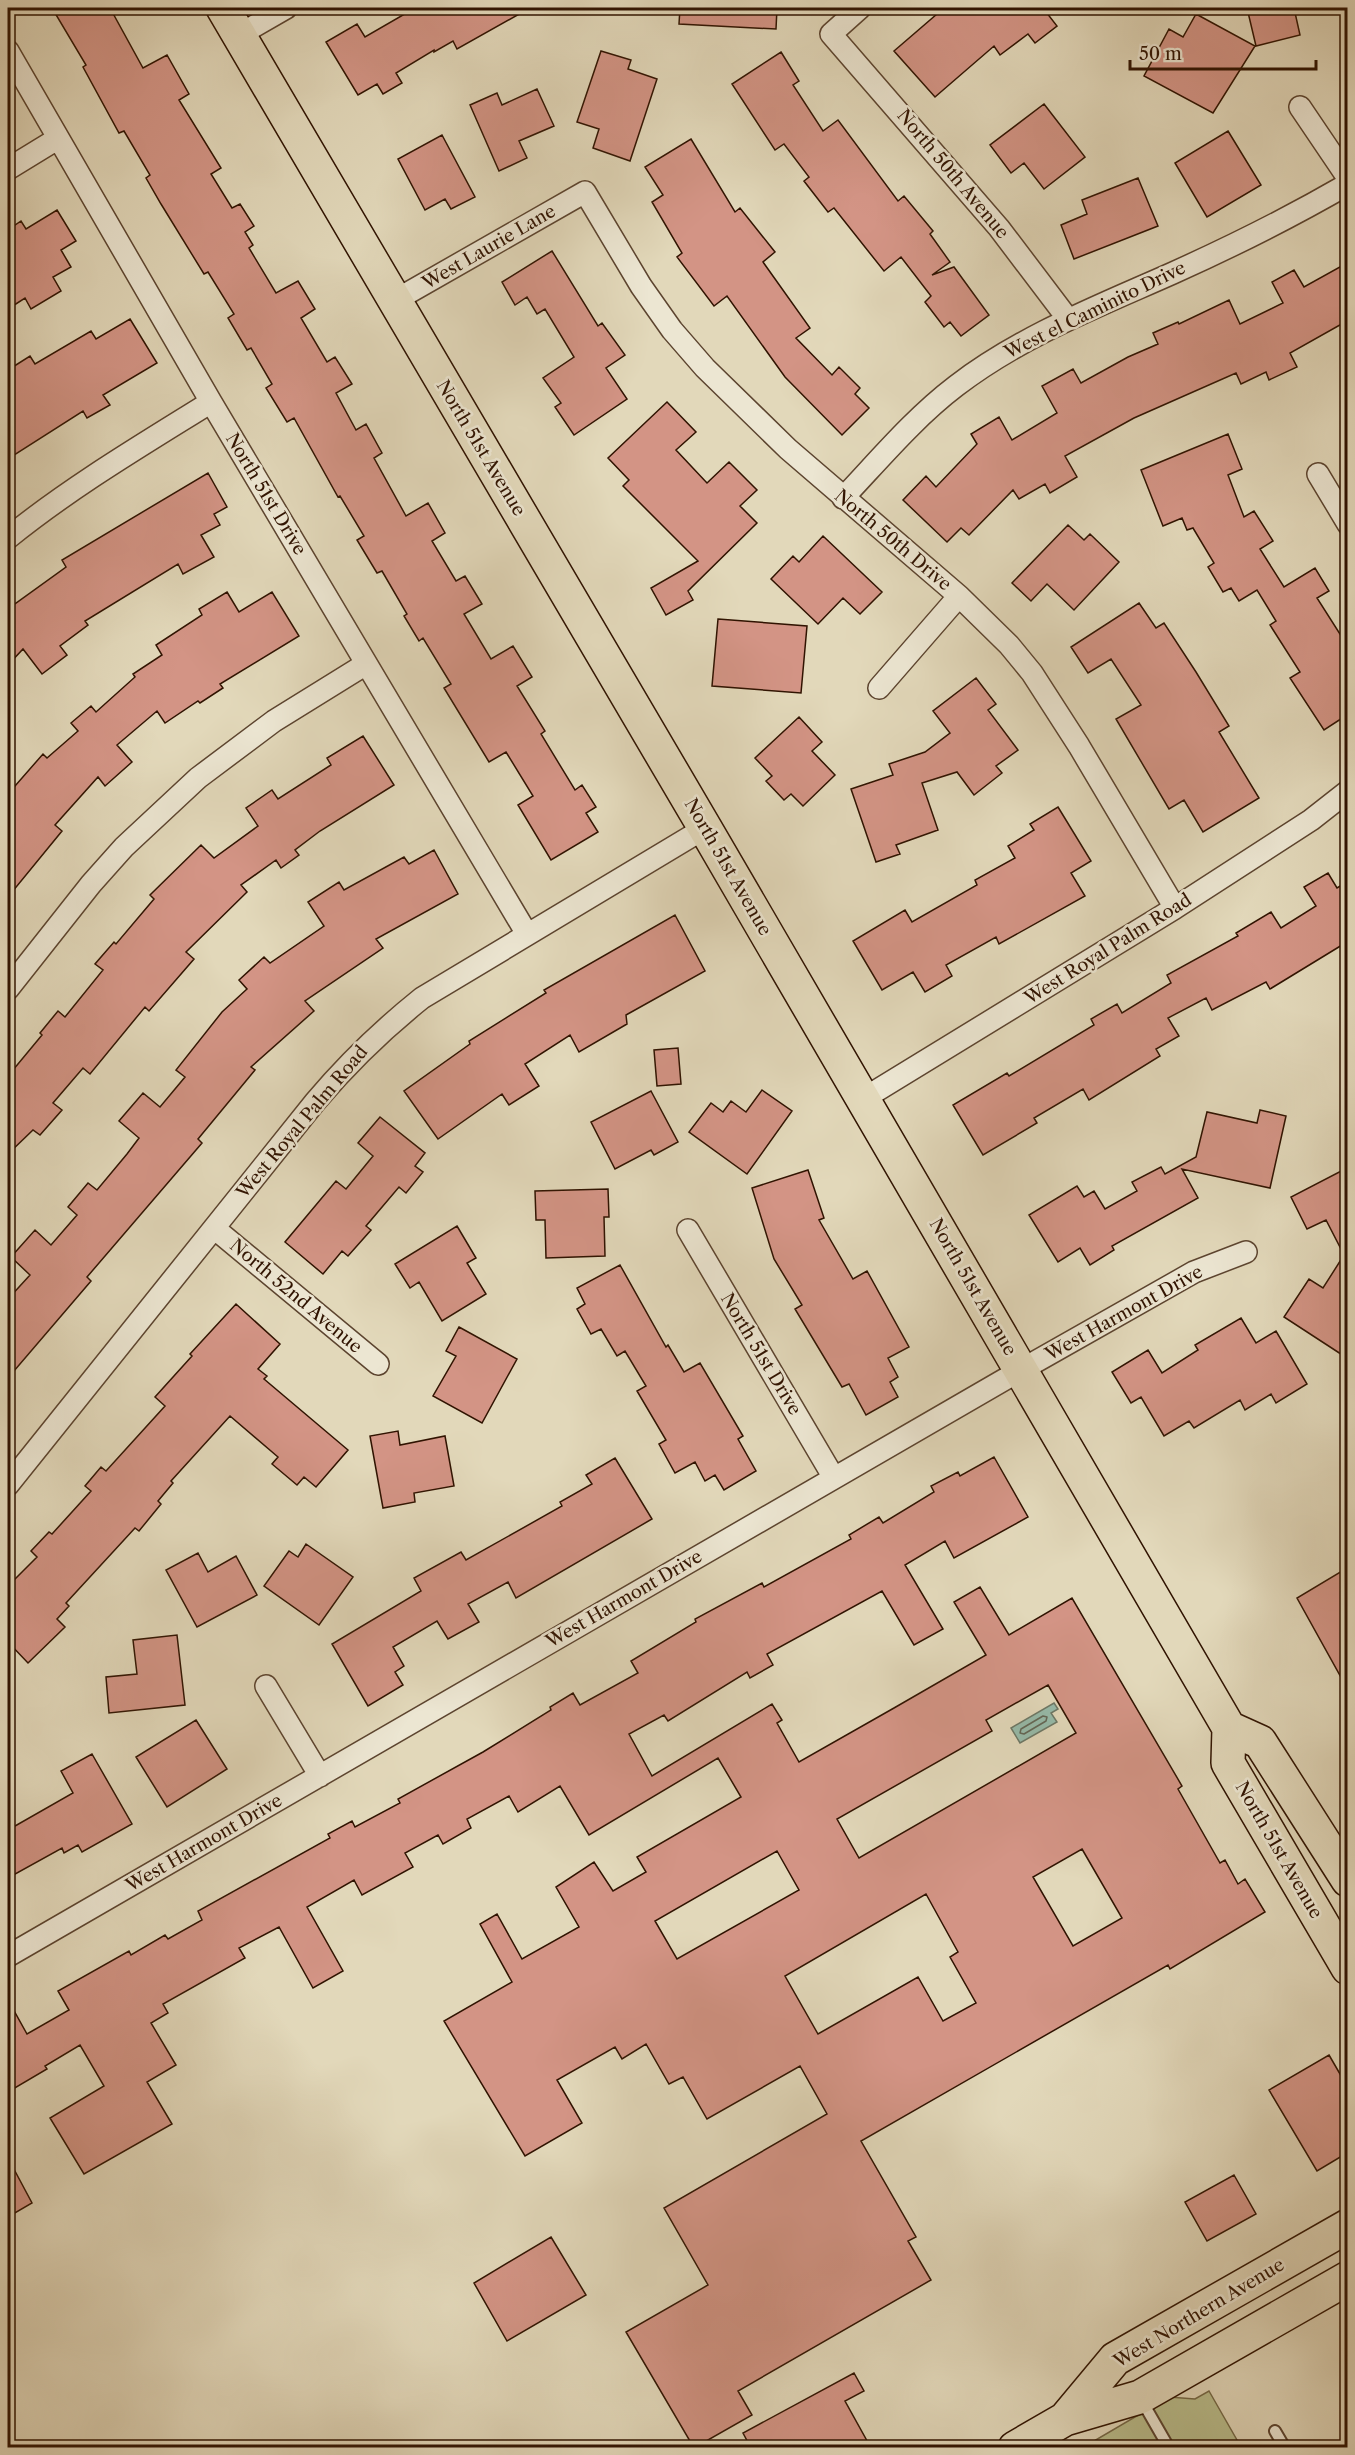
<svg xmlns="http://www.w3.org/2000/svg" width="1355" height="2455" font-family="'Libre Caslon Text',serif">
<rect width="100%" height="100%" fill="#e2d8ba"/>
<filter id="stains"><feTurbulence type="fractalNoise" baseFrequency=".00333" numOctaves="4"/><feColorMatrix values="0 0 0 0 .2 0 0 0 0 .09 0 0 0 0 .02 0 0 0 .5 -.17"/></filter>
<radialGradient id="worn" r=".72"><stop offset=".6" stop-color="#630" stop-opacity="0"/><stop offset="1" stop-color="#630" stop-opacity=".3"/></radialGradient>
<path fill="#b9bd8c" stroke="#746846" stroke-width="1.5" d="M1209,2391L1241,2447L1082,2448L1169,2397L1195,2399Z"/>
<path fill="#96bbaa" stroke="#6d7866" stroke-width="1.5" d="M1054,1703L1058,1709L1051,1713L1057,1722L1020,1743L1011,1728Z"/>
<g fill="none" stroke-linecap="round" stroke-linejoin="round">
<path stroke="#636756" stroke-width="1.5" d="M1043,1716L1047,1717L1046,1721L1024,1734L1020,1733L1021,1729Z"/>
</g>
<path fill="#d39485" stroke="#301301" stroke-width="1.5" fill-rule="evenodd" d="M52,8H110L143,68L167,55L189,94L179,100L221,168L211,174L232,208L240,204L254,226L245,232L253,245L249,248L276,293L298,281L315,309L301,318L327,362L335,357L352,384L336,393L356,430L366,424L382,453L374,458L406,516L428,503L445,533L432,541L456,581L465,576L482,604L464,614L491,659L513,646L532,677L517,686L545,731L541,734L575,790L582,785L596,807L586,813L598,832L551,860L518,805L533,796L506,752L489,762L444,688L451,684L423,638L419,641L404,616L407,614L382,571L377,573L357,540L364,536L340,496L338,497L294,418L287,422L266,388L272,384L251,348L247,350L228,318L234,314L208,272L204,274L161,204L146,178L150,175L124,131L119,133L83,67L86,65Z
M415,8H530L457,49L453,41L434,52V50L396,73L402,83L383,94L377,84L358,95L326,42L357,24L365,37Z
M680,8H777L776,29L679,24Z
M944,8H1043L1057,26L1035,43L1028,34L1000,55L994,46L935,97L894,51Z
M1247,8H1294L1300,35L1256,46Z
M1196,14L1255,46L1213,113L1144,76L1169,29L1183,37Z
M601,51L631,60L628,69L657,79L630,161L593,148L599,129L577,122Z
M781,52L799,81L793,85L823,131L838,120L898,201L904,196L933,231L930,234L950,262L932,275L954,267L989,315L961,336L950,322L944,327L925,302L931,296L901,257L884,271L834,208L828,212L804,181L809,177L784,144L775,150L732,84Z
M537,89L554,126L519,141L527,158L499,171L470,105L497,93L502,105Z
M1044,104L1085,157L1044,189L1024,163L1011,173L990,145Z
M1228,131L1261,185L1207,217L1175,163Z
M442,135L475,197L451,209L445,199L425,210L398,159Z
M691,139L735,212L740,208L775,252L763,262L810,328L796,338L832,375L839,367L860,388L855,394L869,408L842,435L785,377L727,296L714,306L677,257L682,253L652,202L663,195L645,167Z
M1138,178L1158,226L1074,259L1061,225L1087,214L1082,200Z
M57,210L76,241L61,250L71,267L53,277L61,291L31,309L25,298L8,309V230L21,221L26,229Z
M552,251L598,326L602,323L625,355L606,368L627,399L574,435L555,407L561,403L543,378L574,357L545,309L537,314L527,297L515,305L502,282Z
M1347,263V321L1290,353L1297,367L1269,380L1266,372L1241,384L1236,373L1134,418L1065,456L1077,477L1050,493L1045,484L1019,499L1013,490L969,535L961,528L947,542L903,500L926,476L936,487L977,444L971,434L999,417L1012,440L1057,413L1042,386L1073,369L1081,383L1128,357L1158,344L1153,333L1178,322L1179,324L1229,300L1240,324L1283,303L1272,282L1294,270L1304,287Z
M130,319L157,363L103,395L110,405L87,418L83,411L8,459V370L30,356L35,364L91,331L96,339Z
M667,402L696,432L676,450L707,483L729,462L757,490L740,506L757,523L688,591L693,600L666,615L651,588L698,561L623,486L629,480L608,458Z
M1228,434L1242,469L1228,475L1244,517L1254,511L1273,541L1260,549L1284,587L1315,568L1329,591L1317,598L1347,645V715L1324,730L1290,678L1300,672L1270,625L1276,621L1257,590L1239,601L1231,588L1223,592L1208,567L1214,563L1193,528L1187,530L1182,518L1163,526L1141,470Z
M208,473L227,507L214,514L220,525L201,535L214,557L183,574L178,564L85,621L88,625L60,646L67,655L42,674L23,649L8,665V609L66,567L62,560Z
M1068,525L1084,540L1090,534L1119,562L1074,610L1047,584L1031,601L1012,583Z
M823,536L882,592L860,614L843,598L818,624L771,579L793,556L799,562Z
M227,592L239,612L272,592L299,636L220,684L223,688L200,703L198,701L165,723L157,711L117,745L132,762L105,786L98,777L55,825L62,831L8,897V794L43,754L47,758L78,731L71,723L91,706L96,712L135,677L133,674L162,655L156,645L202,615L199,609Z
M1139,603L1156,628L1164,623L1196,672L1229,726L1219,732L1259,798L1203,832L1184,800L1169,809L1116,719L1141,705L1111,659L1088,673L1071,647Z
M718,619L807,626L801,693L712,686Z
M976,678L996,704L988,710L1018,750L996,766L1002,773L974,795L957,772L922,783L938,830L896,845L900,854L876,862L851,789L893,775L889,764L925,752L950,733L933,711Z
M799,717L822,742L812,751L835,775L803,806L791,794L784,800L766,781L772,776L755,758Z
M363,736L394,785L320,831L295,850L299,855L281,868L276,860L241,885L247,892L186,952L194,959L149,1011L145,1007L90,1074L83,1068L53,1103L62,1110L40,1135L33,1130L8,1154V1076L42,1035L40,1033L58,1011L65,1017L103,970L95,964L114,942L116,944L154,899L150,895L201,845L214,858L258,826L246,808L272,790L278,799L331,765L327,758Z
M1058,807L1091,861L1071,873L1085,896L999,944L996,937L946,965L952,976L925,992L913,972L882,990L853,941L905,910L912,922L977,885L975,880L1015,858L1008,846L1034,830L1030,824Z
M434,850L458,894L376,939L383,948L305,1001L314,1011L251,1067L255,1070L198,1139L202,1143L87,1277L91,1281L8,1378V1299L30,1275L11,1257L35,1230L51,1245L77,1215L68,1207L88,1183L97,1190L127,1154L139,1138L119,1121L143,1093L160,1107L185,1077L176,1070L222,1012L247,989L239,980L264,957L270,963L324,926L308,902L339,882L344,890L404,857L409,864Z
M1328,873L1337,888L1347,882V942L1270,989L1266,982L1212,1010L1206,998L1168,1018L1179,1036L1156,1049L1160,1056L1089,1100L1083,1089L1034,1118L1037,1123L983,1155L953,1105L1007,1073L1009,1076L1094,1025L1091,1019L1117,1004L1122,1013L1171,983L1167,975L1238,936L1236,933L1271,912L1281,928L1316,906L1304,887Z
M675,915L705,971L626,1015L627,1024L579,1052L570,1035L525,1064L539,1086L509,1105L502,1094L438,1139L404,1091L470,1044L469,1041L546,993L544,990Z
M678,1048L681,1084L657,1086L654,1050Z
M762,1090L792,1111L747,1174L689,1132L711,1103L723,1112L731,1101L746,1112Z
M651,1091L678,1142L654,1155L651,1150L615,1169L591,1122Z
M1260,1110L1286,1116L1270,1188L1182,1169L1198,1198L1112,1246L1114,1250L1090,1265L1080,1248L1058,1262L1029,1215L1077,1186L1084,1197L1094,1191L1105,1209L1137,1191L1132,1182L1161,1167L1165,1174L1196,1157L1207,1112L1257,1123Z
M380,1117L425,1153L415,1166L423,1172L406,1193L399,1187L366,1226L371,1230L348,1256L342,1251L323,1274L285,1242L336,1181L346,1189L373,1156L358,1143Z
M1347,1168V1358L1284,1317L1309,1279L1323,1288L1344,1255L1326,1220L1307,1229L1291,1197Z
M808,1170L824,1218L819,1220L853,1279L867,1271L909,1347L888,1358L898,1377L890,1382L898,1397L866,1415L849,1384L842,1387L795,1309L802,1305L774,1259L752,1188Z
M608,1189L609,1217H604L605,1256L546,1258L545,1220H536L535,1191Z
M457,1226L476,1258L467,1263L486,1294L442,1321L419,1282L410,1288L395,1264Z
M620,1265L666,1347L668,1345L684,1372L700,1363L743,1436L738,1439L756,1471L724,1490L715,1475L705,1481L695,1462L675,1473L659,1444L666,1440L637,1391L646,1386L625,1351L617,1356L601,1329L591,1334L577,1309L585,1304L577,1288Z
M236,1304L280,1344L258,1369L267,1376L264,1379L348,1450L316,1487L304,1477L297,1485L272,1464L278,1457L230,1416L171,1481L173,1483L158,1501L161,1504L139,1531L135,1528L66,1603L69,1606L57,1619L65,1627L28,1663L8,1642V1586L37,1557L31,1551L49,1532L52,1534L91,1491L85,1486L101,1467L106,1471L165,1406L155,1397L192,1356L190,1354Z
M1241,1318L1256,1343L1276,1331L1307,1384L1276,1403L1271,1394L1245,1410L1240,1400L1194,1428L1189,1421L1164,1436L1141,1397L1131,1403L1112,1372L1148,1350L1162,1373L1198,1350L1195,1345Z
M459,1327L517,1359L482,1423L433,1396L456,1356L446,1351Z
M398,1431L400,1445L445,1436L454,1486L414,1493L415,1502L383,1508L370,1436Z
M994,1457L1028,1517L954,1558L945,1541L905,1565L943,1629L914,1645L882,1591L767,1654L773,1665L750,1678L747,1672L668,1721L664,1715L629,1734L652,1776L772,1704L782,1720L777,1723L799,1762L894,1708L986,1655L954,1602L980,1587L1009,1635L1072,1598L1182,1786L1178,1789L1220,1863L1225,1860L1238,1884L1245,1879L1265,1912L1170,1969L1168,1965L861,2141L916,2237L908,2241L931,2280L738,2391L752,2415L694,2448L626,2332L708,2285L664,2208L827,2114L800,2066L707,2119L683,2077L669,2084L646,2044L622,2059L615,2047L557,2080L582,2123L525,2156L444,2021L512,1982L480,1924L497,1914L522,1959L579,1927L556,1887L594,1862L613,1891L646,1872L637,1857L741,1797L718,1758L589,1835L560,1786L518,1812L509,1796L467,1819L471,1828L443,1844L438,1835L405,1853L413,1867L362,1895L354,1880L307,1907L343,1971L313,1988L279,1927L239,1948L245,1958L163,2004L168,2013L151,2023L176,2065L147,2082L172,2124L84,2174L50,2118L104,2086L80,2045L45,2066L47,2069L8,2092V2000L27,2034L69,2010L58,1991L129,1951L131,1955L165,1935L168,1939L202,1920L198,1911L330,1838L328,1834L352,1821L355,1827L400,1803L398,1799L483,1752L551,1710L550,1707L573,1693L580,1705L638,1673L631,1661L696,1622L695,1619L762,1583L764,1587L851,1539L849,1535L879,1517L883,1523L934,1492L931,1486L958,1472L960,1476ZM1048,1685L1076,1733L859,1858L837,1819L992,1731L986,1720ZM1082,1849L1122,1918L1073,1946L1033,1877ZM777,1851L799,1890L677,1959L655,1921ZM926,1894L958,1952L950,1957L976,2003L943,2021L918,1977L818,2034L785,1976Z
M615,1458L652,1519L516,1598L508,1582L468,1604L479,1622L448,1639L437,1621L393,1647L404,1666L395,1672L403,1685L368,1706L332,1644L421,1591L414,1578L461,1552L466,1560L562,1506L560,1502L592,1484L586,1475Z
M306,1544L353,1577L319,1625L264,1586L289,1551L298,1557Z
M198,1553L208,1572L236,1556L257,1595L197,1627L166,1570Z
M1347,1568V1688L1297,1598Z
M177,1635L185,1705L109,1713L106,1677L137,1674L133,1640Z
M196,1720L227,1769L167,1807L136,1757Z
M92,1754L132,1824L82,1852L78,1845L64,1853L62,1848L8,1878V1830L73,1793L61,1771Z
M1329,2055L1347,2086V2153L1317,2171L1269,2090Z
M8,2158L32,2203L8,2217Z
M1234,2175L1256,2214L1207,2241L1185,2202Z
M551,2237L586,2295L507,2341L474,2283Z
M854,2373L864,2391L845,2401L871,2448H751L743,2433Z"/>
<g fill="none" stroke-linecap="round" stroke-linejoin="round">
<g stroke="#5c442f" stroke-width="14">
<path id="service" d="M1142,2401L1169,2448
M1275,2431L1285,2448"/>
</g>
<g stroke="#5c442f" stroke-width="24">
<path id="minor" d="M860,8L831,34L999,228L1068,319
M239,35L286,8
M8,51L211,402L527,934
M1300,107L1348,178
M8,169L57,139
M394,301L585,192L641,286L672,330L705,368L788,449L959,596L1009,645L1032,673L1079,746L1175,908
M1318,474L1348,524
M843,498C879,460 914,418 956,386C1021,336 1099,306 1173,273C1233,246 1291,217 1348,184
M8,538C71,487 142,445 211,402
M879,688L959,596
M8,989L91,884L124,847L198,778L274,721L366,664
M863,1099L1175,908L1311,820L1348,791
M214,1228L378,1364
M688,1230L834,1478
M8,1485L315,1102C348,1063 382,1030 422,998L705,828
M266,1686L320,1776
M8,1956L1021,1370L1194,1272L1246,1252"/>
</g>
<g stroke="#301301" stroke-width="36">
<path id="primary" d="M223,8L705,828L1229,1728L1228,1763L1348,1968
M1229,1728L1260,1742L1348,1880
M1065,2419L1115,2359L1348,2226
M1015,2448L1065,2419L1140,2397L1348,2278"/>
</g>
<use href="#service" stroke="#ece6d2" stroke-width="10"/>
<use href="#minor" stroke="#ece6d2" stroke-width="21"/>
<use href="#primary" stroke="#e2d8ba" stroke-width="33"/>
</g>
<g text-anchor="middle" stroke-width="5" stroke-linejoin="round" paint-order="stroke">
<g font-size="18" fill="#301301" stroke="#ece6d2">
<text transform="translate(953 174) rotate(50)" y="6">North 50th Avenue</text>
<text transform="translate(489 247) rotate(-30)" y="6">West Laurie Lane</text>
<text transform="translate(1095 310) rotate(-26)" y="6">West el Caminito Drive</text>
<text transform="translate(481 448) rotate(59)" y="6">North 51st Avenue</text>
<text transform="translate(266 494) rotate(59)" y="6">North 51st Drive</text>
<text transform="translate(893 540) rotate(40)" y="6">North 50th Drive</text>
<text transform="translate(728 867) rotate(60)" y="6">North 51st Avenue</text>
<text transform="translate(1108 949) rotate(-32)" y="6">West Royal Palm Road</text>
<text transform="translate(302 1122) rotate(-50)" y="6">West Royal Palm Road</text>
<text transform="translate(973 1287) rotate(60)" y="6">North 51st Avenue</text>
<text transform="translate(296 1296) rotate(40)" y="6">North 52nd Avenue</text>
<text transform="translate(1124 1313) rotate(-29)" y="6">West Harmont Drive</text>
<text transform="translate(761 1354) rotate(59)" y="6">North 51st Drive</text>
<text transform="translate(624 1599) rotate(-30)" y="6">West Harmont Drive</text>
<text transform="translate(204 1843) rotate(-30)" y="6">West Harmont Drive</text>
<text transform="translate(1279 1850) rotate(60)" y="6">North 51st Avenue</text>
<text transform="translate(1199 2313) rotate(-31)" y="6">West Northern Avenue</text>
</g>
</g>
<rect width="1355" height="2455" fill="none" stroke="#e2d8ba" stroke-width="30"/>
<rect x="9" y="9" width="1337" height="2437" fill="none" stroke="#301301" stroke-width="3"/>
<rect x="15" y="15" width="1325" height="2425" fill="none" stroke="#301301" stroke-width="1.5"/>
<path d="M1130 60v9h186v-9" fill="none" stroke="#301301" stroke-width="3"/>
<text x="1139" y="60" font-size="18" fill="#301301" stroke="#ece6d2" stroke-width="4.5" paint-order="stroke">50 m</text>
<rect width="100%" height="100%" filter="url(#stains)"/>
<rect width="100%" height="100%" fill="url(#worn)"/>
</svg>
